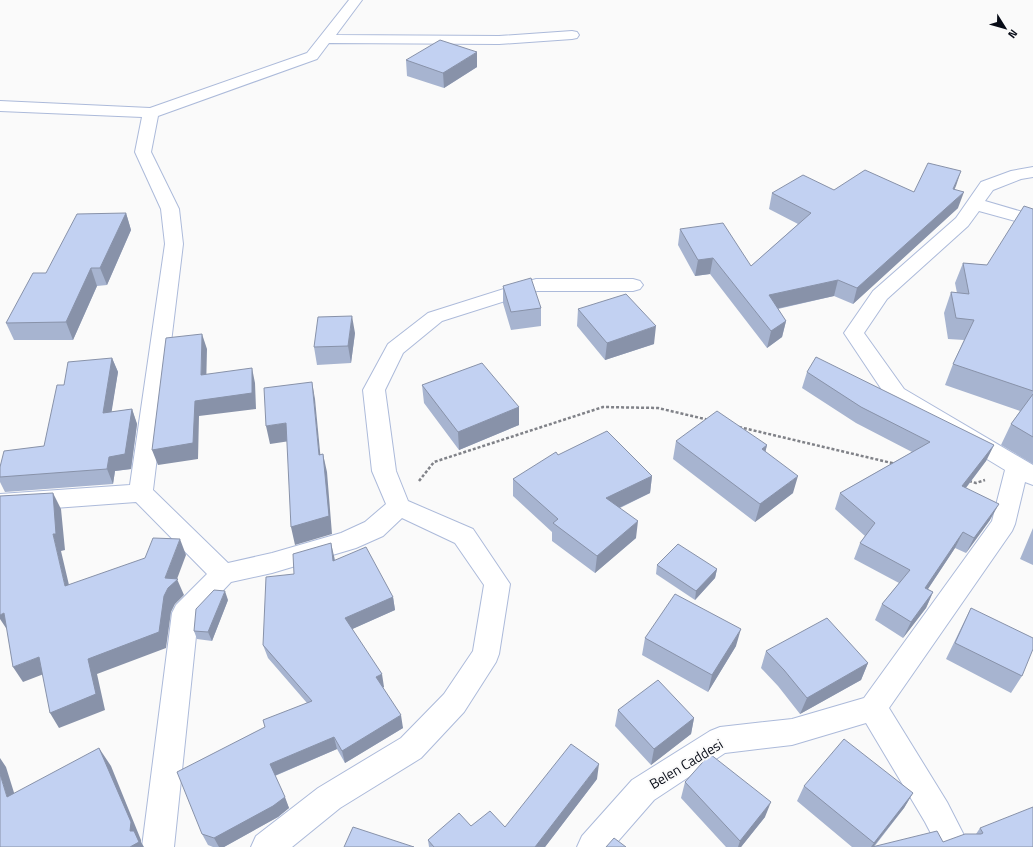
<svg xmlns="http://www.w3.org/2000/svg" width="1033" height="847" font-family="'Titillium Web',sans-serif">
<rect width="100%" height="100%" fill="#fafafa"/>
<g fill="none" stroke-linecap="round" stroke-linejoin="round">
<g stroke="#acbada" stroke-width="2">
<path id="minor" d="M349,0H362L336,35L499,36L572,31L577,32L579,35L577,38L572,39L499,44L329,43L317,59L158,116L151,152L179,209L183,244L153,490L228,563L272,553L341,533L365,522L386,504L372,471L363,390L388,344L428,313L529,281L536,279H633L640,281L643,285L640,289L633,291H537L442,321L403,353L385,390L396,471L408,501L473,529L510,584L499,654L496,662L464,712L421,758L340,808L292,847H251L256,836L318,788L401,738L444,694L473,651L484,585L455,543L402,518L383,536L356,548L272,573L231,582L198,617L174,847H142L172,613L176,605L207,574L136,502L0,512V494L130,485L165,244L161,209L135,152L142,117L0,111V101L150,108L307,53Z
M1033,167V177L1021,179L993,190L985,201L1033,215V226L979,211L968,226L887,299L864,333L904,389L1033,465V485L1025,482L1015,524L1012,531L889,708L947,802L970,847H938L925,822L866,723L792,745L725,753L654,800L613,847H577L582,836L632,780L710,731L720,727L792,719L864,698L992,521L1005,470L888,399L844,333L873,291L956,218L981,182L1011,171Z"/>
</g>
<path stroke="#808288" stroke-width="2.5" stroke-dasharray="3 2" stroke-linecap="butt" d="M739,427L896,464
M419,481L434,462L603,407L658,408L709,420
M969,481L976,483L985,480"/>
<use href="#minor" fill="#fff" fill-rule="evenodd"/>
</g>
<path fill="#a7b4d0" d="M406,60L477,67L444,88L407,76Z
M955,189L958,208L853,304L834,296L778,309L786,321L782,337L767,348L710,274L695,276L678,245L680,229L751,266L798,224L769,209L772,193L834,190L914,192Z
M1033,209V464L1001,445L1011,424L1020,411L945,385L953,364L964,340L948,339L944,313L951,292L957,293L955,283L963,263L987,265Z
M126,213L131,230L107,285L97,286L73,340H14L6,323L46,273Z
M503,286L541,308V326L511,330L503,303Z
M578,309L654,344L605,360L577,326Z
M355,333L351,363L317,365L314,347Z
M112,358L118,372L111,412L132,409L137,424L131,469L115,471L113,484L5,492L0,482V467L44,446L64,385Z
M807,372L994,445L986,461L966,488L990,520L966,553L955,548L928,589L933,592L926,608L903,638L875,620L882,604L899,583L854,559L860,543L865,536L835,509L840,493L912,452L856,423L802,388Z
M422,385L519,407V425L459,450L424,403Z
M676,441L767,445L765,452L793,493L755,522L673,459Z
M558,455L652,476L650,493L620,508L636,538L595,573L552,541V532L513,496V479Z
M1033,528V565L1020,559Z
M334,556L335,560L393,597L395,610L352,629L384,687H383L403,728L345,763L337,749L275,776L289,808L278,817L224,847H213L208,845L202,834L265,727L307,703L268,658L263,645Z
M657,565L717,569L715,578L695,600L656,574Z
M228,600L212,641L197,639L194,631Z
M971,608L1022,676L1011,693L946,659L962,626Z
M645,638L736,646L708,692L642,655Z
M766,651L868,663L861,680L800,714L778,686L761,668Z
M618,710L694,718L691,734L651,765L615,726Z
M597,779L545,847H429L428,840L471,826L505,827Z
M685,782L765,817L741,847H726L681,798Z
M804,786L913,793L904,808L874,847L943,842L976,834L980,828L1033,847H852L797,801Z"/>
<path fill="#8892a9" d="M477,52V67L444,88L443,73Z
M961,171L956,186L948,204L953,189Z
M964,192L958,208L853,304L857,288Z
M126,213L131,230L107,285L100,268Z
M713,258L710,274L695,276L698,260Z
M91,268L97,286L73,340L66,322Z
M838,280L834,296L766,311L769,295Z
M352,316L355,333L351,363L348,346Z
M786,321L782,337L767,348L771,331Z
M656,326L654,344L605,360L607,343Z
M202,334L207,349L206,390L201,375Z
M112,358L118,372L109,428L103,413Z
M252,368L255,383L256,409L199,416L198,459L158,465L152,450L195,401Z
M312,382L315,399L322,472L319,455Z
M519,407V425L459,450L458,432Z
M132,409L137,424L131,469L115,471L113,484L107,469L109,457Z
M286,423L290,441L270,444L266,426Z
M767,445L763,462L762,449Z
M994,445L986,461L955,502L962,486Z
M323,454L327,472L332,534L295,545L291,527Z
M652,476L650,493L604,515L606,498Z
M798,476L793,493L755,522L760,504Z
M53,493L61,509L65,550L61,551L73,602L65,586L53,534Z
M999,504L990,520L966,553L974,538Z
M638,521L636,538L595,573L597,556Z
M963,532L955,548L918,604L925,588Z
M180,539L186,555L177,579L184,595L175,604L171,612L166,648L97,674L105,710L59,728L50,713L88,659L165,578Z
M331,543L334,556L336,574L333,561Z
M717,569L715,578L695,600L696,591Z
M225,591L228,600L212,641L208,632Z
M933,592L926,608L903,638L911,622Z
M393,597L395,610L348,631L345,618Z
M4,613L8,631L0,619V615Z
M741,629L736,646L708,692L712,675Z
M39,657L49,672L23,682L13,667Z
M868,663L861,680L800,714L807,698Z
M382,674L384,687L378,690L376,677Z
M401,715L403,728L345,763L342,751Z
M694,718L691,734L651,765L654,749Z
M334,737L337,749L274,776L270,764Z
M99,748L111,766L141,840V842L144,847H130V831Z
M0,758L6,767L21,815L7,797L0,774Z
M599,764L597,779L545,847H535Z
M913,793L904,808L873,847H871L874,843Z
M285,797L289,808L278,817L224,847H219L214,838Z
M771,802L765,817L741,847H738L740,841Z"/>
<path fill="#c2d1f2" stroke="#8892a9" d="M440,40L477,52L443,73L406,60Z
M928,163L961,171L953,189L964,192L857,288L838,280L769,295L786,321L771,331L713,258L698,260L680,229L723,223L751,266L811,213L772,193L803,175L834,190L865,170L914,192Z
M1024,206L1033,209V391L953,364L974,320L956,318L951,292L969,294L963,263L987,265Z
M126,213L100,268H91L66,322L6,323L33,273H46L77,214Z
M531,278L541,308L511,312L503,286Z
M626,294L656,326L607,343L578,309Z
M352,316L348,346L314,347L318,317Z
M202,334L201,375L252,368V393L195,401L193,443L152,450L166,338Z
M816,357L994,445L962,486L999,504L974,538L963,532L925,588L933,592L911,622L882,604L910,570L860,543L875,523L840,493L930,442L861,407L807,372Z
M112,358L103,413L132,409L125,454L109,457L107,469L0,477V467L4,451L44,446L57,385H64L68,362Z
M482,363L519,407L458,432L422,385Z
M312,382L319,455L323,454L329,516L291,527L286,423L266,426L264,388Z
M1033,394V437L1011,424Z
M717,411L767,445L762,449L798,476L760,504L676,441Z
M607,431L652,476L606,498L638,521L597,556L553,523L558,519L513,479L556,452L558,455Z
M53,493L56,534H53L65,586L145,558L153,538L180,539L165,578L178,579L168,588L164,596L159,632L88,659L96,694L50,713L39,657L13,667L4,613L0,615V496Z
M331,543L333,561L366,547L393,597L345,618L382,674L376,677L401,715L342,751L334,737L270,764L285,797L273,806L214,838L202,834L177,772L265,727L263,720L312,701L263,645L266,577L294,574L293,554Z
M678,544L717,569L696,591L657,565Z
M214,590L225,591L208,632L194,631L196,609Z
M675,594L741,629L712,675L645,638Z
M971,608L1033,638V649L1022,676L955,643Z
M827,618L868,663L807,698L784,670L766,651Z
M658,680L694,718L654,749L618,710Z
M844,739L913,793L874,843L804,786Z
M571,744L599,764L535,847H434L428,840L459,813L471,826L490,811L505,827Z
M99,748L131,822L130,831H134L139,842L130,847H0V774L7,797Z
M710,754L771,802L740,841L685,782Z
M1033,807V847H872L937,831L943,842L965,834H981L983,833L980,828Z
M353,827L414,847H344Z
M614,838L626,847H606Z"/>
<g text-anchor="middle" stroke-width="4" stroke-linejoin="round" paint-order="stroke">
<g font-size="14" fill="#070b16" stroke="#fafafa">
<text transform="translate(686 764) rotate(-31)" y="5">Belen Caddesi</text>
</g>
</g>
<g transform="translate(1005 28) rotate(127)" stroke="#fafafa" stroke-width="3" paint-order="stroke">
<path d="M0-3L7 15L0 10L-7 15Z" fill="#070b16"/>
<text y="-6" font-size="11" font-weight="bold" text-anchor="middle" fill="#070b16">N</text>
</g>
</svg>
